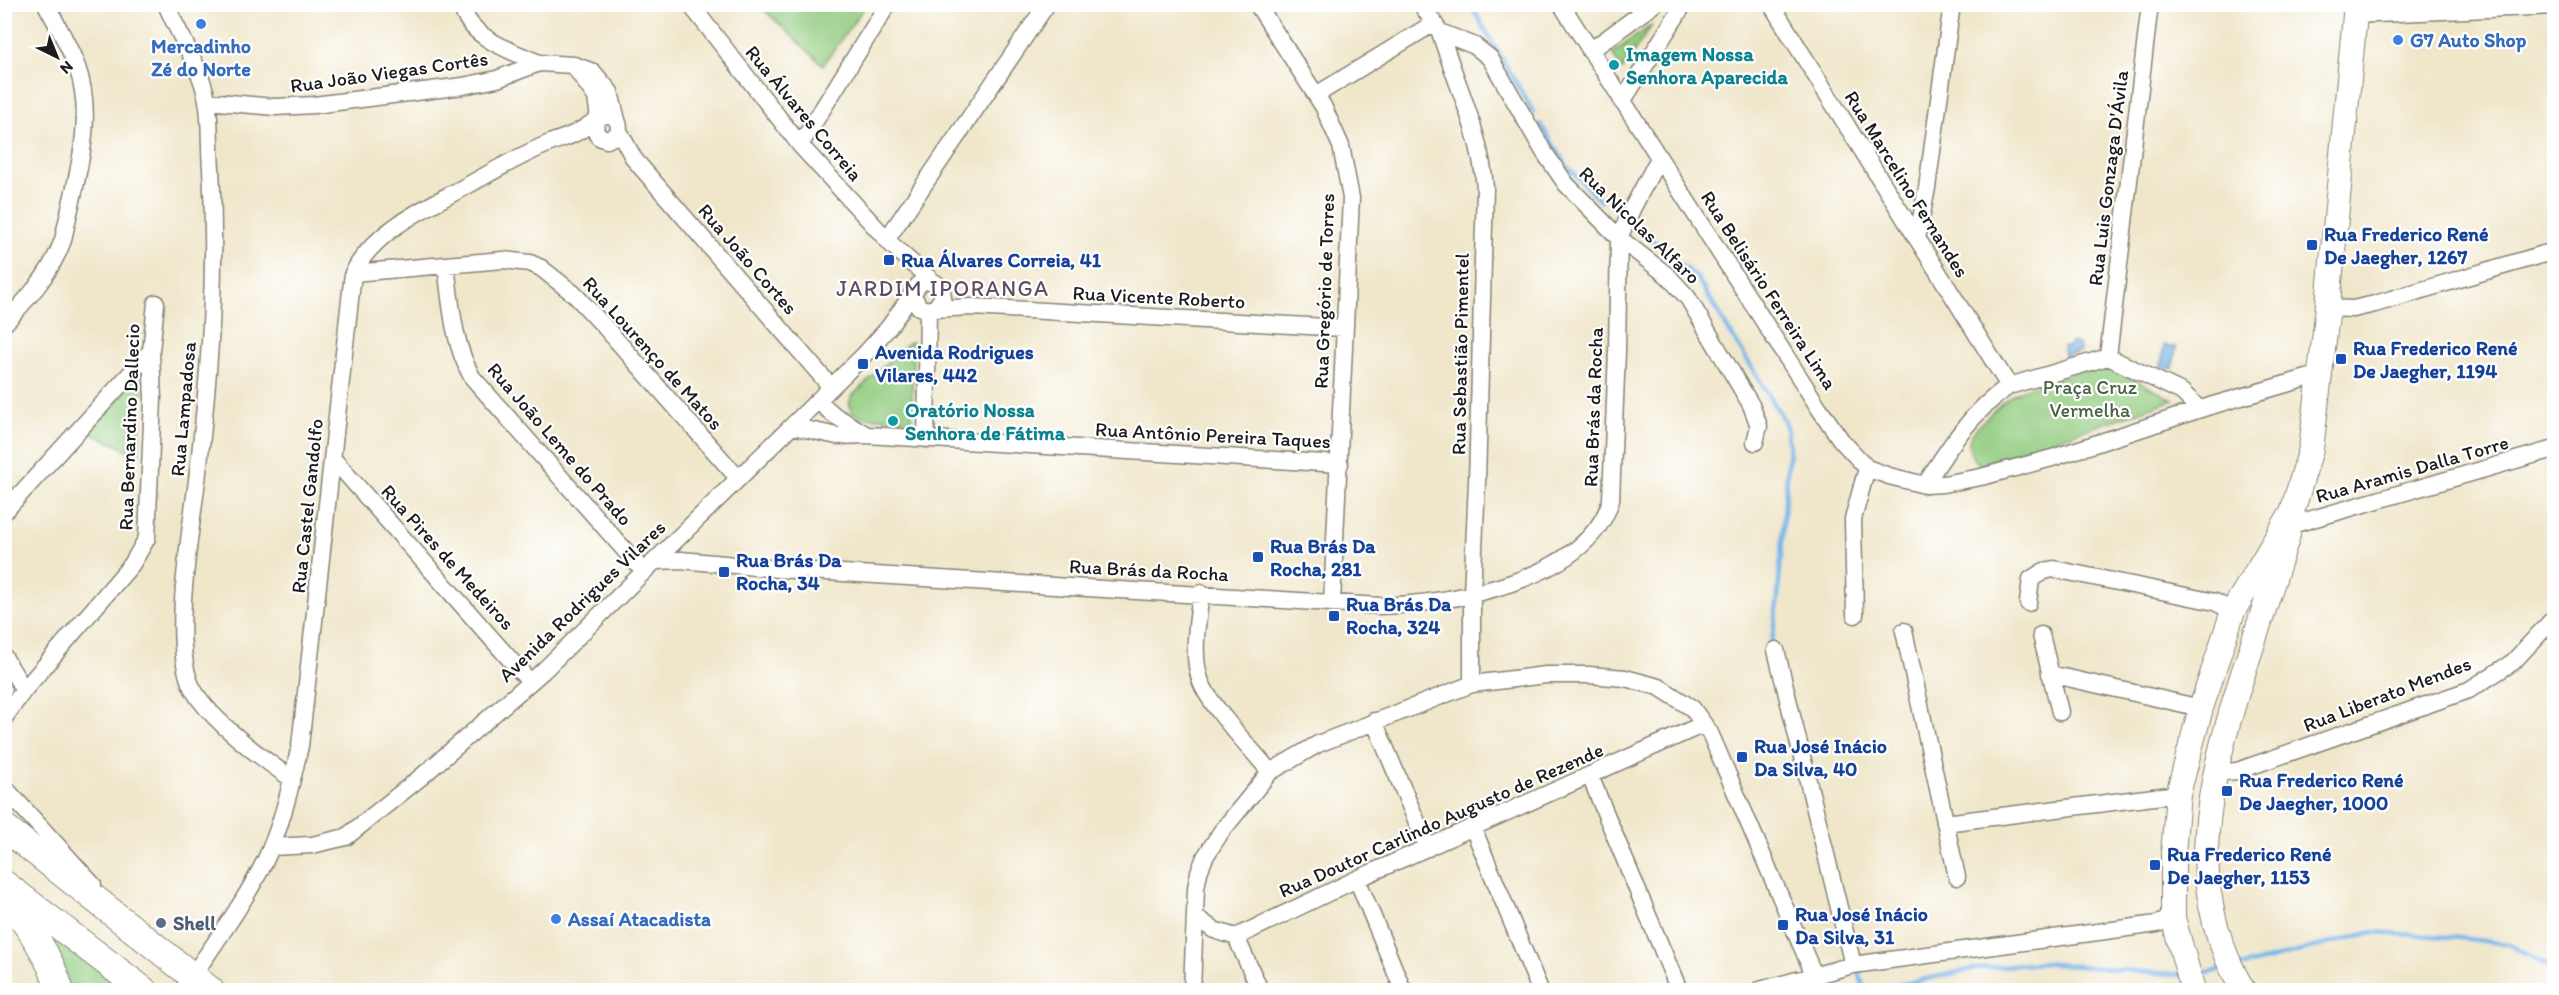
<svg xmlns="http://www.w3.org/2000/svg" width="2559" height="995" font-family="Itim,sans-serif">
<rect width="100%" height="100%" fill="#fff"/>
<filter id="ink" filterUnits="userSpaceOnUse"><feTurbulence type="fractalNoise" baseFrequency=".0167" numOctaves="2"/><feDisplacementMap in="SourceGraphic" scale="12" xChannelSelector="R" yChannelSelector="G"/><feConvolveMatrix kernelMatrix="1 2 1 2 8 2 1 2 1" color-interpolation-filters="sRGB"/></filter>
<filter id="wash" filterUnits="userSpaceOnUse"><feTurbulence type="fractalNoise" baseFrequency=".008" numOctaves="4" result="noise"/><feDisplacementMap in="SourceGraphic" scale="24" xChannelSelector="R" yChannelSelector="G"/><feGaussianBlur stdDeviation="1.35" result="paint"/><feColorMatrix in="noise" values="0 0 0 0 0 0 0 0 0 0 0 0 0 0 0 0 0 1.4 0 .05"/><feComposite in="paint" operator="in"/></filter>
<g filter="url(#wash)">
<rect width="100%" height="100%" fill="#f0e7cb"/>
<path fill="#91cb7e" stroke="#56744d" stroke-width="1.5" d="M759,5H866L823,65Z
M1652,25L1622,70L1612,53Z
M909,342L913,343L912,420L861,417L852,413L849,406L851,397Z
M2102,367L2117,370L2174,400L1980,465C1972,457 1965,448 1971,436C1975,427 2005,399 2014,394C2033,384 2081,370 2102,367Z
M138,378L143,382L139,455L88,432Z
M46,927L136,990H66Z"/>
<path fill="#77b5ea" stroke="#4a6883" stroke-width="1.5" d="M2072,342L2079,344L2080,352L2064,356L2063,347H2069Z
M2164,345L2176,347L2173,368L2161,367Z"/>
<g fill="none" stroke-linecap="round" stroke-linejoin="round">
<path stroke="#77b5ea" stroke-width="4.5" d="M1470,4L1533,112
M1540,124L1567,166L1600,201
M1651,239L1697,278L1785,422L1789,445L1778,597L1771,648
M2240,967L2372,932L2461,938L2508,944L2554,969
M1858,968L1864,990
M2196,975L2226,969
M1875,990L1973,969L2042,963L2182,975"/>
</g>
</g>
<g filter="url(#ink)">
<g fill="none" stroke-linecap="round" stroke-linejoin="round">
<g stroke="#868274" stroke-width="19">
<path id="street" d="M166,4C179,36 201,67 207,100C211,122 209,146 211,168C217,270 210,370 198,472C192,526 171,634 190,683C203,715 263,759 292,779
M461,4C468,38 511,51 539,63
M690,4L800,145L891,244L932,281
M1257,4L1323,106L1341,146L1351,198L1332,603
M1421,4L1440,32L1475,46L1490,58L1544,152L1566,184L1619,238L1668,276L1688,298L1751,405L1759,426L1755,442
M1561,4L1819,408L1841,440L1867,468L1889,476L1925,485L1943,484L1981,477L2052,458L2210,406L2321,374
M1771,4L2009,386
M2354,15L2554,6
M1440,32C1456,84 1481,133 1485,188L1477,482L1472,594V684
M1590,51L1654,4
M574,66L596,97L599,118
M1316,95L1434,23
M207,101L275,107L314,105L463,86L497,79L539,63L574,65L593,72L610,92L617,120
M1622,102L1684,4
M619,131L634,159L831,387
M800,145L888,4
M887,239L1047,4
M1917,239L1927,188L1952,4
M446,265C451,304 453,343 472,377L644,572
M353,273L503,260L530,263L541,268L574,294L604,326L738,478
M2328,308L2353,309L2375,304L2554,251
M933,309L972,307L1344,328
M4,324C28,298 51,274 63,240C74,185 97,122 77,67C69,45 57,25 46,4
M2108,357L2150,4
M818,401L834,415L867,435
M792,426L837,436L867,435L1340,464
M926,439L928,310
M334,460L530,682
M1925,485C1948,448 1973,410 2009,386L2108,357L2182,392L2199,409
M4,512L151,351
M2281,528L2554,449
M656,561L681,560L778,569L1380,606C1451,604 1588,580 1611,500L1617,351L1619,238L1633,207L1659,158
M1201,593C1198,619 1192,650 1199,676C1205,702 1252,749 1270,772
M2028,603L2031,579L2044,571L2054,569L2215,602L2233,611
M1855,615L1853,519L1867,468
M1904,631L1957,877
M2041,635L2060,712
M1776,650L1853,965
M4,657L24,690
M2050,674L2201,708
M4,718L24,690L132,564L147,538L153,399L151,351L156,303
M1374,721L1428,848
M2214,773L2237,771L2469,690L2513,662L2554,618
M1590,776L1679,990
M4,787L93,885
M1945,823L2178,794
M1473,828L1540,990
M271,847L312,845L346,837L421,777L543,671L864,355L889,327L920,283C932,278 942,283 943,297L936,307L928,310L919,307L913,295
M1357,879L1403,990
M1197,918L1214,930L1236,937L1357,879L1704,724
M1236,937L1260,990
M183,990C211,948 242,907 265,861C282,826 291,784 300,746L353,273C376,228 430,206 472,183C497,169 523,154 550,143C560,139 570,137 579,131C586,128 601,115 607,115C618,115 621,126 617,135L607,140L599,137L595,130L596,122
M1192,990L1196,888L1199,872L1205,857L1221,832L1270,772L1318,744L1472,684L1546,675H1589L1625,678L1659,687L1692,708L1710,733L1814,975
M1760,990L1853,965L2157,924L2173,918"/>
</g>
<g stroke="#868274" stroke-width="26">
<path id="secondary" d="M2193,990L2173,918V854L2178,794L2201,708L2233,611L2292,512L2311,449L2327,315L2356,4
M2243,990C2183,887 2207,790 2240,683C2256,633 2272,584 2288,535"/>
</g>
<g stroke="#868274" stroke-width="29">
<path id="primary" d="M4,827L210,990
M4,884L143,990
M5,895C28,926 49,953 60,990"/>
</g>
<use href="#street" stroke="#fff" stroke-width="16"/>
<use href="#secondary" stroke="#fff" stroke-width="24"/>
<use href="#primary" stroke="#fff" stroke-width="27"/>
</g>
</g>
<g fill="#3f7fe0" stroke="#fff" stroke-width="2">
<circle cx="201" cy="24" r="6"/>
<circle cx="2398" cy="40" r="6"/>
<circle cx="556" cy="919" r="6"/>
</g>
<g fill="#0f9aa8" stroke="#fff" stroke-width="2">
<circle cx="1614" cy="65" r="6"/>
<circle cx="893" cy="421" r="6"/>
</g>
<g fill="#1a4fb4" stroke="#fff" stroke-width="2">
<rect x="2306" y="239" width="12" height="12" rx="3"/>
<rect x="883" y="254" width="12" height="12" rx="3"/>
<rect x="2335" y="353" width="12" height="12" rx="3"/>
<rect x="857" y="358" width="12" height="12" rx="3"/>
<rect x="1252" y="551" width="12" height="12" rx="3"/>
<rect x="718" y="566" width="12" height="12" rx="3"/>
<rect x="1328" y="610" width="12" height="12" rx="3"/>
<rect x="1736" y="751" width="12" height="12" rx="3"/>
<rect x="2221" y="785" width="12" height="12" rx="3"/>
<rect x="2149" y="859" width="12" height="12" rx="3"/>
<rect x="1777" y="919" width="12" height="12" rx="3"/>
</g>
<circle fill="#5c6f8a" stroke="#fff" stroke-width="2" cx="161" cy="923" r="6"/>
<g text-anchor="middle" stroke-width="4.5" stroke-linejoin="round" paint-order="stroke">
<g font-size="20" font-weight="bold" fill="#366cbe" stroke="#fff" text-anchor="start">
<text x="2410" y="47">G7 Auto Shop</text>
<text x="201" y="53" text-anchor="middle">Mercadinho<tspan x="201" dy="23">Zé do Norte</tspan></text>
<text x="568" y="926">Assaí Atacadista</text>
</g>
<g font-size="20" font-weight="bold" fill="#0d838f" stroke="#fff" text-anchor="start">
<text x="1626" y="61">Imagem Nossa<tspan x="1626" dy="23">Senhora Aparecida</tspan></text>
<text x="905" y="417">Oratório Nossa<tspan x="905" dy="23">Senhora de Fátima</tspan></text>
</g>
<g font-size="20" fill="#1c1c1c" stroke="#fff">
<text transform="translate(389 72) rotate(-8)" y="7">Rua João Viegas Cortês</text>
<text transform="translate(804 113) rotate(50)" y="7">Rua Álvares Correia</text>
<text transform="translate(2108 178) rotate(-83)" y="7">Rua Luis Gonzaga D'Ávila</text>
<text transform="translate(1907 184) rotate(58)" y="7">Rua Marcelino Fernandes</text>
<text transform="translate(1640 225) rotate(44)" y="7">Rua Nicolas Alfaro</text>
<text transform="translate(748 259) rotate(49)" y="7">Rua João Cortes</text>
<text transform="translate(1769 290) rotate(57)" y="7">Rua Belisário Ferreira Lima</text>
<text transform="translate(1324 291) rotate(-88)" y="7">Rua Gregório de Torres</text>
<text transform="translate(1159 297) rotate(3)" y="7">Rua Vicente Roberto</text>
<text transform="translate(653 353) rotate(48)" y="7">Rua Lourenço de Matos</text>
<text transform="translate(1460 354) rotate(-89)" y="7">Rua Sebastião Pimentel</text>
<text transform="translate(1593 407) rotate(-88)" y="7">Rua Brás da Rocha</text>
<text transform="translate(183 409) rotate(-85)" y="7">Rua Lampadosa</text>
<text transform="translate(129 427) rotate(-88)" y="7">Rua Bernardino Dallecio</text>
<text transform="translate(1213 435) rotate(3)" y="7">Rua Antônio Pereira Taques</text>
<text transform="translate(560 444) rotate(49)" y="7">Rua João Leme do Prado</text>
<text transform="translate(2412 469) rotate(-16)" y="7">Rua Aramis Dalla Torre</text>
<text transform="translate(307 506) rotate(-84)" y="7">Rua Castel Gandolfo</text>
<text transform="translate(448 557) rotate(48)" y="7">Rua Pires de Medeiros</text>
<text transform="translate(1149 570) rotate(3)" y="7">Rua Brás da Rocha</text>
<text transform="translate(582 601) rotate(-44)" y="7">Avenida Rodrigues Vilares</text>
<text transform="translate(2387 694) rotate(-21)" y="7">Rua Liberato Mendes</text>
<text transform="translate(1441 820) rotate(-24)" y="7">Rua Doutor Carlindo Augusto de Rezende</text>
</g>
<g font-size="20" font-weight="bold" fill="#164399" stroke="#fff" text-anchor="start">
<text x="2324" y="241">Rua Frederico René<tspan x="2324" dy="23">De Jaegher, 1267</tspan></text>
<text x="901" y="267">Rua Álvares Correia, 41</text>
<text x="2353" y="355">Rua Frederico René<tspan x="2353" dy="23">De Jaegher, 1194</tspan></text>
<text x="875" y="359">Avenida Rodrigues<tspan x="875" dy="23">Vilares, 442</tspan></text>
<text x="1270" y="553">Rua Brás Da<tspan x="1270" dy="23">Rocha, 281</tspan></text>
<text x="736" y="567">Rua Brás Da<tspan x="736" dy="23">Rocha, 34</tspan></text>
<text x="1346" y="611">Rua Brás Da<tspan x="1346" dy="23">Rocha, 324</tspan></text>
<text x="1754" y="753">Rua José Inácio<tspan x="1754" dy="23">Da Silva, 40</tspan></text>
<text x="2239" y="787">Rua Frederico René<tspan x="2239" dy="23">De Jaegher, 1000</tspan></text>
<text x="2167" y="861">Rua Frederico René<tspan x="2167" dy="23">De Jaegher, 1153</tspan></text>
<text x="1795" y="921">Rua José Inácio<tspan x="1795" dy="23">Da Silva, 31</tspan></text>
</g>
<g font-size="20" fill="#4b6243" stroke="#fff">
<text x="2090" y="394">Praça Cruz<tspan x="2090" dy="23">Vermelha</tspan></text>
</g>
<g font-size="20" font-weight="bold" fill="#4e5e75" stroke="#fff" text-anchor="start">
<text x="173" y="930">Shell</text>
</g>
<g font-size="22" letter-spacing="1.5" fill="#5d4e65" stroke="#fff">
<text x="943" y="296">JARDIM IPORANGA</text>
</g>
</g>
<rect width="2559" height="995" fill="none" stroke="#fff" stroke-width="24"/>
<g transform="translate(57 57) rotate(137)" stroke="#ffffff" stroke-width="4.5" paint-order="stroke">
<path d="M0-4.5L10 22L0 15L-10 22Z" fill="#1c1c1c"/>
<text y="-9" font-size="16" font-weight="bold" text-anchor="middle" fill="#1c1c1c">N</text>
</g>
</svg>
